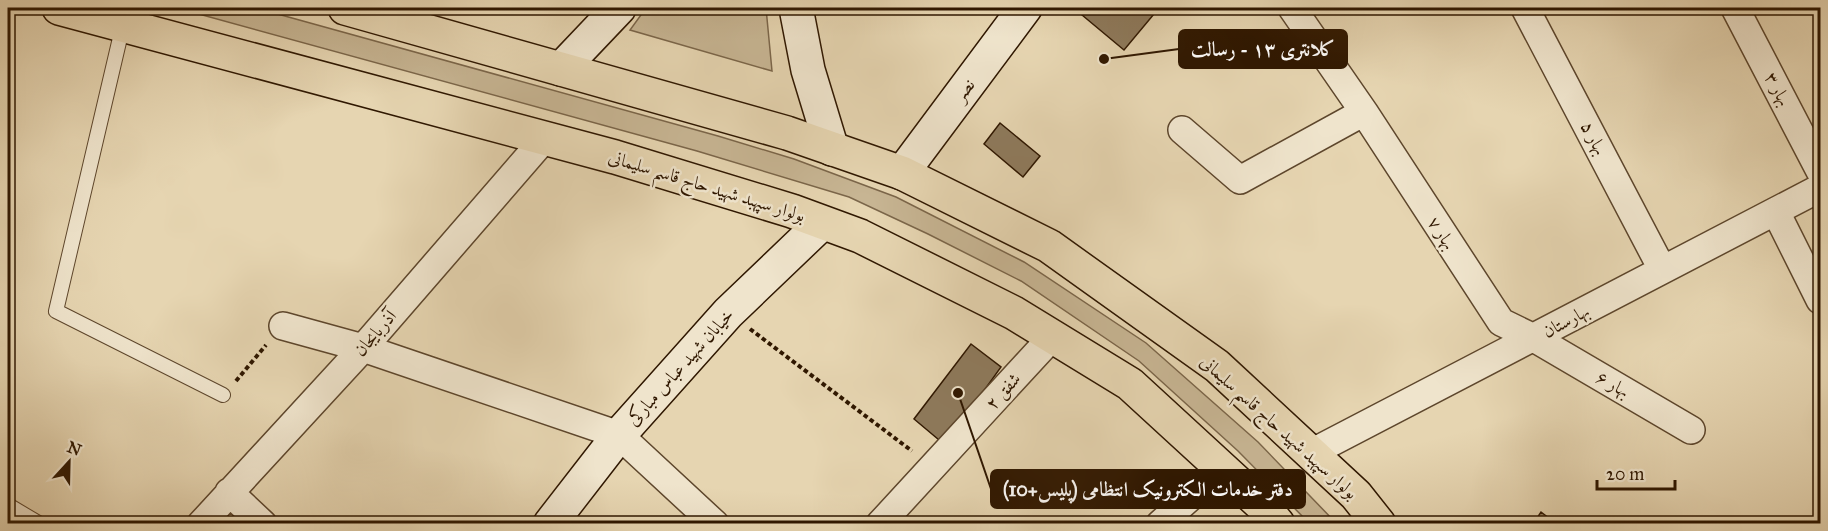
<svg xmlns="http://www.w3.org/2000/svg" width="1828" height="531" font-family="'IM FELL Great Primer',Amiri,serif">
<rect width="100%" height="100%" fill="#e6d5b1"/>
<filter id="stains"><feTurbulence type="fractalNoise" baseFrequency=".00333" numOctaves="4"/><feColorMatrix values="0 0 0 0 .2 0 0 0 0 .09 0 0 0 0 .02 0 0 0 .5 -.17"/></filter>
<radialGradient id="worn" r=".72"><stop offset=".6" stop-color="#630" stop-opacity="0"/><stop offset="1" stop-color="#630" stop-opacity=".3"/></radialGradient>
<path fill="#c7b593" stroke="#7b664a" stroke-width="1.5" d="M177,8H256L718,136L794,159L896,197L1024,262L1146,343L1258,442L1336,523H1309L1238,451L1139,361L1021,281L928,234L849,197L697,151Z
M646,8H766L772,71L630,30Z"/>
<path fill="#8e7a5c" stroke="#2f1700" stroke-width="1.5" d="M1088,8H1159L1124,50L1082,15Z
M1000,123L1040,156L1023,177L984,144Z
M971,344L1001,367L945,445L914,419Z
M1541,512L1554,522L1553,524H1533Z"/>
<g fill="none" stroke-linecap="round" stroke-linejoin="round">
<g stroke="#5d462c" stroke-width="16">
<path id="lane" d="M123,25L56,311L223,395
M8,505L40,524"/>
</g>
<g stroke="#5d462c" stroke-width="30">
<path id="street" d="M1292,8L1364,112L1501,322L1534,338L1691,430
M1525,8L1662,269
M1735,8L1820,171
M1182,130L1240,180L1364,112
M1776,212L1820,300
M283,326L363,348L619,435L715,524
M1311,453L1820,188
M229,492L263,524
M201,524L363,348L545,138
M880,524L1052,337
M1160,524L1222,469"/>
</g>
<g stroke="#2f1700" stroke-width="36">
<path id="secondary" d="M796,8L808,70L832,149
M561,69L619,8
M902,173L1025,8
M550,524L619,435L728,313L822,223"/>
</g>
<g stroke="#2f1700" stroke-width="36">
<path id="primary" d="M59,8L615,157L792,211L860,236L1014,313L1130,384L1264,507L1278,524
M345,8L787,133L902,173L1049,246L1217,366L1356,495L1379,524"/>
</g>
<path stroke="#2f1700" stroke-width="4" stroke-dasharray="4.5 3" stroke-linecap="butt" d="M750,329L912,451
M236,381L266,345"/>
<use href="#lane" stroke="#efe4cc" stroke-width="14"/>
<use href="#street" stroke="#efe4cc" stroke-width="27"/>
<use href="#secondary" stroke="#efe4cc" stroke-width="33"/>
<use href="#primary" stroke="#e6d5b1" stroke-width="33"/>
</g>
<g text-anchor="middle" stroke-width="5" stroke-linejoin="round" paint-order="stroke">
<g font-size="18" fill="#2f1700" stroke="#efe4cc">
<text transform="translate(1778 89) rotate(62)" y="6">بهار ۳</text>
<text transform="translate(964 90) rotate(-53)" y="6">نصر</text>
<text transform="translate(1594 138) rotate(62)" y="6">بهار ۵</text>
<text transform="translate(707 186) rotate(17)" y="6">بولوار سپهبد شهید حاج قاسم سلیمانی</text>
<text transform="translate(1442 233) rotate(57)" y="6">بهار ۷</text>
<text transform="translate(1566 321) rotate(-28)" y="6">بهارستان</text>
<text transform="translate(375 333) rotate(-49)" y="6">آذربایجان</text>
<text transform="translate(680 367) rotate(-48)" y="6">خیابان شهید عباس مبارکی</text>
<text transform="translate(1613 384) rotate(30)" y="6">بهار ۶</text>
<text transform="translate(1003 391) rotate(-48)" y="6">شفق ۲</text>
<text transform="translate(1279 427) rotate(42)" y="6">بولوار سپهبد شهید حاج قاسم سلیمانی</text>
</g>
</g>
<path fill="none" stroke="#2f1700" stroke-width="2" d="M1104 59L1179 49M958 393L991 489"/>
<g fill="#2f1700" stroke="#efe4cc" stroke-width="2">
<circle cx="1104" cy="59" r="6"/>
<circle cx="958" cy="393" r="6"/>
</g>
<g fill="#2f1700" stroke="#2f1700" stroke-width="2">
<rect x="1179" y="30" width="168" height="38" rx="6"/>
<rect x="991" y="470" width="314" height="38" rx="6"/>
</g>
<g font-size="20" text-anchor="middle" font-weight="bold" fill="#fff">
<text x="1263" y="56">کلانتری ۱۳ - رسالت</text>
<text x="1148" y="496">دفتر خدمات الکترونیک انتظامی (پلیس+10)</text>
</g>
<rect width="1828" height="531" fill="none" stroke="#e6d5b1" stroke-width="30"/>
<rect x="9" y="9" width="1810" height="513" fill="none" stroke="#2f1700" stroke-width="3"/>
<rect x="15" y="15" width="1798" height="501" fill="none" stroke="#2f1700" stroke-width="1.5"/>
<g transform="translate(69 462) rotate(22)" stroke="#efe4cc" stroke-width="4.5" paint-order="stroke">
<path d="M0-4.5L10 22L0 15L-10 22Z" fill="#2f1700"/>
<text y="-9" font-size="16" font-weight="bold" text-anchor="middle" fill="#2f1700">N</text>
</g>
<path d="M1597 480v9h78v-9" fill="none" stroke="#2f1700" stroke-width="3"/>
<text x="1606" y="480" font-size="18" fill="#2f1700" stroke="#efe4cc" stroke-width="4.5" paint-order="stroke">20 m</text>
<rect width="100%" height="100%" filter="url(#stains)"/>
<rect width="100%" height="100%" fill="url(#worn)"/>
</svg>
